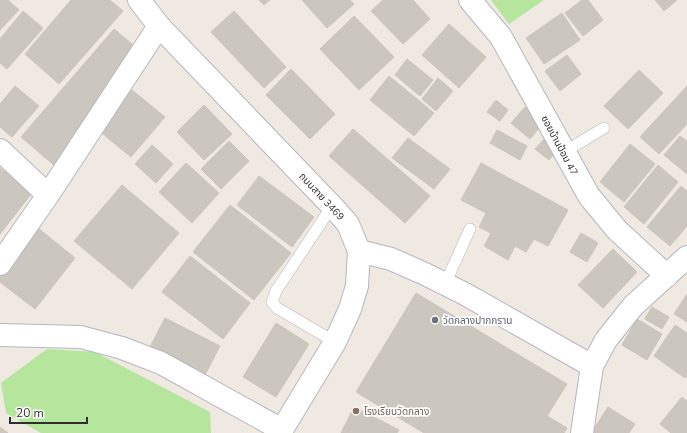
<svg xmlns="http://www.w3.org/2000/svg" width="687" height="433" font-family="'Nunito Sans','Noto Sans Thai',sans-serif">
<rect width="100%" height="100%" fill="#efe9e1"/>
<path fill="#b6e59e" d="M491,0H544L509,24Z
M47,349L95,352L210,412L211,433H41L6,413L1,383Z"/>
<path fill="#cbc7bf" stroke="#cbc5ba" d="M0,0H8L19,10L0,30Z
M71,0H110L123,11L59,84L25,54Z
M259,0H270L264,5Z
M302,0H350L354,4L327,28Z
M383,0H413L430,19L403,44L371,11Z
M582,0H588L603,20L583,36L565,13Z
M655,0H677L664,11Z
M23,11L43,28L7,69L0,63V39Z
M234,11L286,67L264,88L211,32Z
M562,13L580,40L544,64L526,38Z
M354,16L394,57L359,90L320,49Z
M449,24L486,57L459,88L422,55Z
M114,29L138,49L55,166L21,137Z
M567,55L581,74L560,91L545,71Z
M407,59L433,80L420,96L395,75Z
M291,69L335,114L310,139L266,95Z
M639,70L663,93L628,129L604,106Z
M389,76L434,113L414,136L370,100Z
M438,78L453,91L436,111L422,99Z
M15,86L39,106L12,137L0,127V104Z
M687,86V124L659,154L640,137Z
M132,90L165,117L131,157L98,130Z
M496,100L508,110L500,121L487,112Z
M204,105L232,134L204,160L177,132Z
M525,107L544,122L530,139L511,123Z
M353,129L430,196L405,223L329,156Z
M497,130L527,146L520,160L490,143Z
M680,136L687,141V174L664,155Z
M546,137L559,148L549,160L535,149Z
M408,138L450,169L434,189L392,158Z
M229,141L249,161L221,189L201,169Z
M630,144L655,164L624,202L600,182Z
M152,145L173,164L156,183L135,164Z
M186,163L219,193L192,223L159,192Z
M481,163L568,210L548,246L534,239L526,252L515,246L508,260L484,246L491,233L479,227L486,213L461,200Z
M658,165L678,182L644,224L624,207Z
M0,168L32,193L0,234Z
M259,176L314,217L292,247L237,205Z
M122,185L179,233L132,289L74,241Z
M681,186L687,191V226L670,246L647,227Z
M230,205L291,253L254,300L193,252Z
M38,228L75,258L35,309L0,282V276Z
M581,233L598,243L587,262L570,252Z
M613,249L637,272L603,308L578,285Z
M190,256L250,303L223,339L162,292Z
M416,293L567,384L547,416L567,428L564,433H424L356,392Z
M687,294V322L674,314Z
M652,307L669,317L662,329L645,319Z
M165,318L220,346L205,375L150,347Z
M637,319L662,334L647,360L622,345Z
M276,323L309,344L276,397L243,377Z
M675,325L687,333V376L685,378L654,356Z
M682,397L687,401V433H671L660,424Z
M354,407L399,430L397,433H341Z
M608,407L635,424L629,433H593L592,432Z
M0,427L8,433H0Z"/>
<g fill="none" stroke-linecap="round" stroke-linejoin="round">
<g stroke="#b4b7c1" stroke-width="12">
<path id="service" d="M564,152L604,128
M332,206L276,291L272,302L277,308L335,342
M445,284L470,229"/>
</g>
<g stroke="#b4b7c1" stroke-width="24">
<path id="minor" d="M470,0L501,37L589,196L617,230L667,276
M0,150L48,195
M359,251L391,259L425,274L465,294L592,366
M0,264L48,195L159,26
M0,335L81,337L122,348L161,363L282,430
M582,433L592,366L606,340L633,306L687,257"/>
</g>
<g stroke="#b4b7c1" stroke-width="24">
<path id="tertiary" d="M139,0L159,26L332,206L348,224L359,251L357,286L350,309L335,342L280,433"/>
</g>
<use href="#service" stroke="#fff" stroke-width="11"/>
<use href="#minor" stroke="#fff" stroke-width="22"/>
<use href="#tertiary" stroke="#fff" stroke-width="22"/>
</g>
<circle fill="#6b7280" stroke="#fff" stroke-width="1.5" cx="435" cy="320" r="4"/>
<circle fill="#8d6e63" stroke="#fff" stroke-width="1.5" cx="356" cy="411" r="4"/>
<g text-anchor="middle" stroke-width="3.5" stroke-linejoin="round" paint-order="stroke">
<g font-size="10" fill="#2e2e2e" stroke="#fff">
<text transform="translate(560 145) rotate(62)" y="4">ซอยบ้านป้อม 47</text>
<text transform="translate(322 196) rotate(47)" y="4">ถนนสาย 3469</text>
</g>
<g font-size="10" fill="#5b616d" stroke="#fff" text-anchor="start">
<text x="443" y="324">วัดกลางปากกราน</text>
</g>
<g font-size="10" fill="#785e54" stroke="#fff" text-anchor="start">
<text x="364" y="415">โรงเรียนวัดกลาง</text>
</g>
</g>
<path d="M10 417v6h77v-6" fill="none" stroke="#2e2e2e" stroke-width="2"/>
<text x="16" y="417" font-size="12" fill="#2e2e2e" stroke="#ffffff" stroke-width="3" paint-order="stroke">20 m</text>
</svg>
